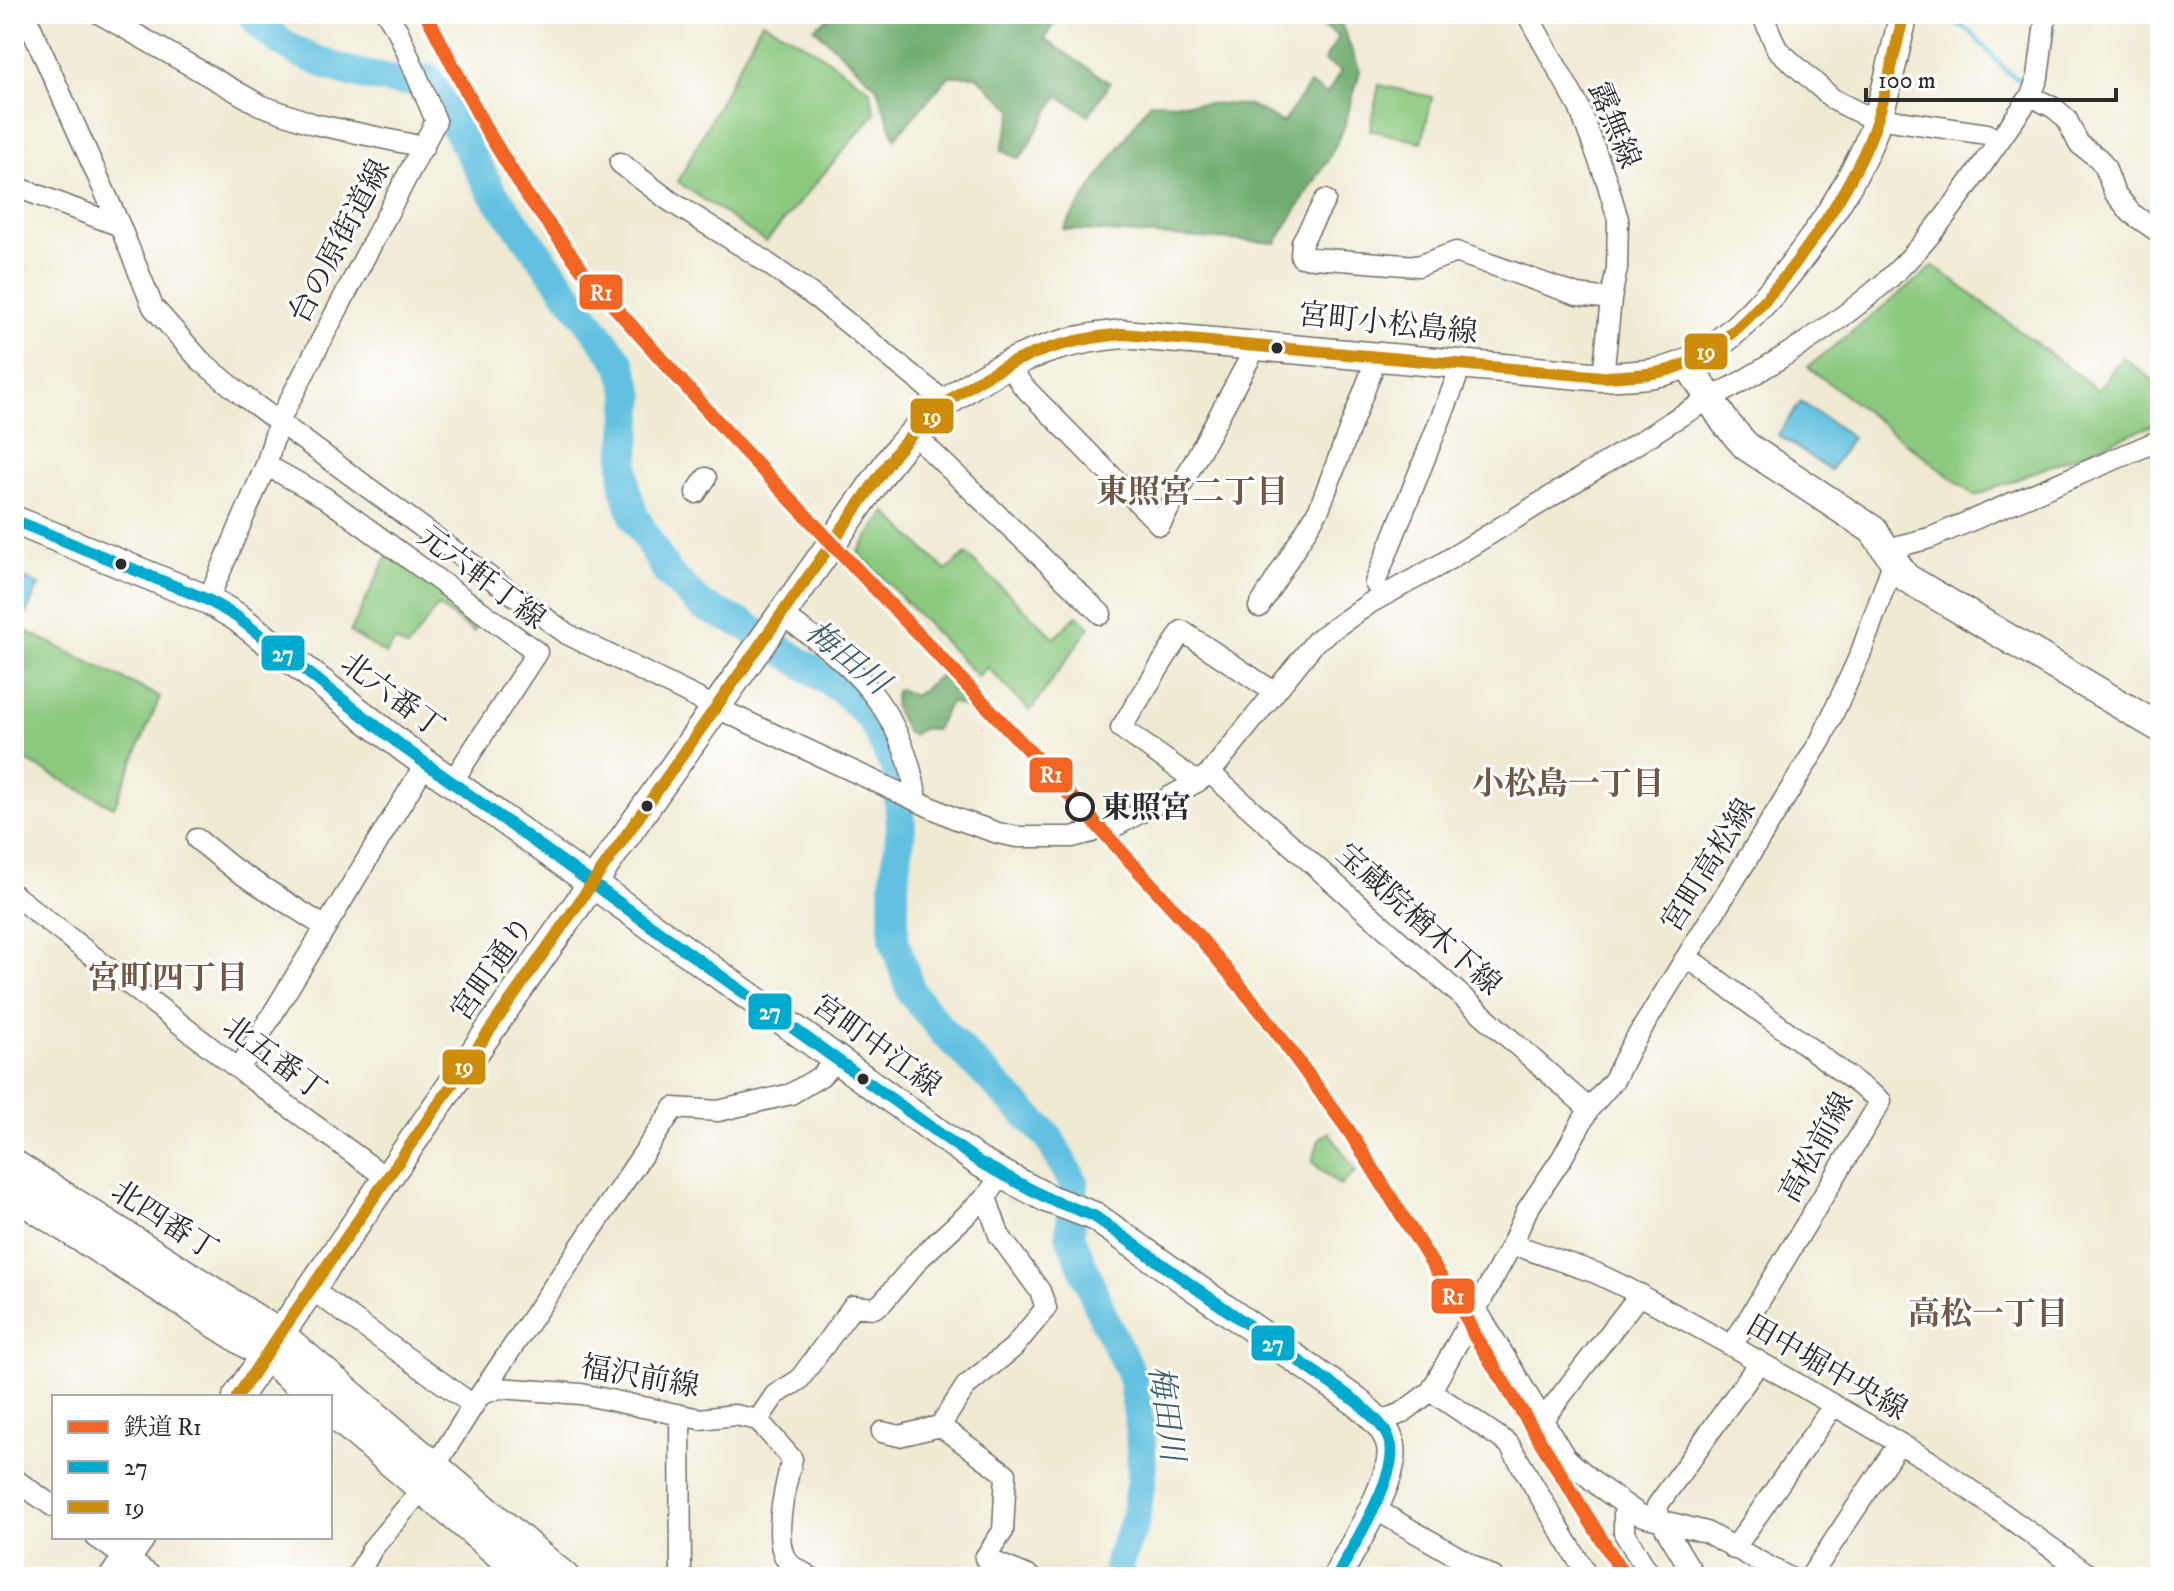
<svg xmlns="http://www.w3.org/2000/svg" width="2174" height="1591" font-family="'IM FELL DW Pica','Noto Serif JP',serif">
<rect width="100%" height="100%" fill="#fff"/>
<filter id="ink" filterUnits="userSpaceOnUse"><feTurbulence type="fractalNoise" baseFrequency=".0125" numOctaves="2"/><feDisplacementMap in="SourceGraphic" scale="16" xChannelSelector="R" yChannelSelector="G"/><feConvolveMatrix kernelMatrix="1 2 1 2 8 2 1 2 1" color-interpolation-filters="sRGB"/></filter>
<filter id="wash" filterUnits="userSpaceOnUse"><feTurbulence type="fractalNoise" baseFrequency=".006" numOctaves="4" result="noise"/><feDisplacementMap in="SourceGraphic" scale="32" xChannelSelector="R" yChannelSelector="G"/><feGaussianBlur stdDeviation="1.8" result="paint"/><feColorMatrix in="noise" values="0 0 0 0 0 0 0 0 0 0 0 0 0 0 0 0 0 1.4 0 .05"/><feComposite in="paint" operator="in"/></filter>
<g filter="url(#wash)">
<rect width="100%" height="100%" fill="#efead2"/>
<path fill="#8bc97f" stroke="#5b7a55" stroke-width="2" d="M762,21L813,49L869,89L875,113L766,242L678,182Z
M1379,85L1432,97L1422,142L1370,130Z
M1934,266L2098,390L2122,357L2160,385V419L2153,425L1975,496L1808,367Z
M886,512L946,571L966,554L1055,638L1077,615L1090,627L1030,711L987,667L978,677L858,552Z
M390,550L483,617L473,632L438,606L407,648L395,641L386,654L350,632Z
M22,629L160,697L114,807L14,755V646Z
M1329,1132L1356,1171L1340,1186L1312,1162L1320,1138Z"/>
<path fill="#70ad6e" stroke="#4e6c4c" stroke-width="2" d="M834,14H1060L1045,39L1110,83L1089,115L1058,96L1020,159L1001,151L1014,110L976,76H949L895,138L876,86L814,28Z
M1318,14H1342L1340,21L1360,71L1344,128L1329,158L1276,243L1063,229L1150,102L1250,105L1283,123L1309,84L1327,94L1341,71L1324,61L1339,37L1317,22Z
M945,674C961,684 989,707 993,725H986L965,708L950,702L936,729H922L913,735L906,732L894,707L896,691L899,689L914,696L939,676Z"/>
<path fill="#62c1e0" stroke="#467686" stroke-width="2" d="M1801,402L1852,437L1830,470L1778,435Z
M14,573L39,585L14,640Z"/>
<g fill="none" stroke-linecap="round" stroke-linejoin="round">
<path stroke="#62c1e0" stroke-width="5" d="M1943,14L1971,32L2007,72L2028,85"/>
<path stroke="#62c1e0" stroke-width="30" d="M252,14C277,52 341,72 384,79C398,82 413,80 428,79L492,192L621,364L631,397L624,463L625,487L634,516L667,572L702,606L745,625L842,690L871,718L897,771L901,828L894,883V940L911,992L943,1032L1048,1136L1074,1184L1070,1235L1105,1321L1132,1376L1140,1427L1142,1471L1135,1521L1120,1559L1117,1577"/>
</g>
</g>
<g filter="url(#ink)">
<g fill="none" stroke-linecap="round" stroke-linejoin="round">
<g stroke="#706e65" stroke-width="23">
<path id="street" d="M25,14L120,226L153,307L200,360L242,395L567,634L717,708L954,818L998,833L1017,837H1072L1092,832
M100,14L260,105L314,124L424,147
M1527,14L1579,107L1607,182L1618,219L1617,268L1611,299L1603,377
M1762,14L1777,49L1834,100L1862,114L1877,118L1987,134L1997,141
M2046,14L2038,77L2031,96L2054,108L2066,118L2079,144L2098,158L2105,167L2114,192L2131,213L2160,233
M620,163L670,201L753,253L818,299L945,402
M14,186L120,226
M1325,200L1302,242L1301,257L1418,266L1456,252L1577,295L1611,299
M1009,364L1022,385L1160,525L1257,345
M914,431L930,450L1101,614
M266,465L324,497L537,652L452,782
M696,493L706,478
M1383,596L1375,583L1456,380L1458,365
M208,600L266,465L279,421L436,121L398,31L387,14
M1259,607L1319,509L1371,373L1374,357
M780,614C854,664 903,709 917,800
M1210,773L1589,1109
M1197,782L1121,728L1182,631L1274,692
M1114,827L1197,782L1210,773L1316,641L1370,603L1438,566L1654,433C1679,415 1705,402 1732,387C1783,358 1840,322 1884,283C1943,231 1984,159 2031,96
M197,839L234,869L325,927
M14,895L250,1078L388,1179
M1687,957L1881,1101L1732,1346
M239,1069L426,763
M1512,1244L1596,1273L1627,1288L1732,1346L1928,1460L2092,1577
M311,1289L473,1405
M1476,1309L1565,1457L1600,1487L1640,1515L1706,1532L1788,1577
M1431,1391L1509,1444L1588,1577
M480,1395L674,1108L718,1111L791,1094L821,1076L838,1058
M680,1415L681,1577
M1544,1418L1640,1294
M758,1420L792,1459C786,1483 770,1543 789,1563C794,1569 804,1572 810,1577
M1379,1422L1402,1413L1431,1391L1512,1244L1527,1210L1562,1158L1589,1109L1614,1080L1630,1048L1821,740L1860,655L1899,546L1930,538L2160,440
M940,1426L1006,1474L1003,1531L985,1558L1030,1577
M882,1432L899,1436L940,1426L966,1386L1013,1348L1046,1308L1040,1291L999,1235L986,1197
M435,1466L480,1395L499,1388L581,1394L700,1419L735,1415L758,1420L775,1395L799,1380L853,1306L874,1308L882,1303L920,1258L986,1197L1002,1175
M14,1479L54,1507
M1624,1504V1533L1651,1577
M1373,1508L1493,1577
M96,1537L153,1577
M1734,1549L1833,1406
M357,1577L372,1549L422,1489
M1695,1577L1660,1519L1657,1506L1759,1363
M1810,1577L1899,1443"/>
</g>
<g stroke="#706e65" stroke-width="31">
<path id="secondary" d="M1687,363L1725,422L1746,446L1873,530L1905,577L2160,728
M14,520L208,600L237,617L407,750L979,1162L1049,1199L1094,1216L1357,1402C1370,1414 1387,1427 1391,1446C1397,1477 1352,1547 1337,1577
M14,1164L280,1334L565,1577
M14,1195L235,1336L265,1356L314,1397
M237,1397C453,1080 673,767 895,454C953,383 1031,342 1123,334L1603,377C1632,375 1661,376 1687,363C1755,332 1839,212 1868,144C1885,103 1893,57 1904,14
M330,1411L526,1577
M114,1577L141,1537"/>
</g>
<use href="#street" stroke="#fff" stroke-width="20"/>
<use href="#secondary" stroke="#fff" stroke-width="28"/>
<g stroke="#fff" stroke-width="18">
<path id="bus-1" d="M14,520L208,600L237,617L407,750L979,1162L1049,1199L1094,1216L1357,1402C1370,1414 1387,1427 1391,1446C1397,1477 1352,1547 1337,1577"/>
</g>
<g stroke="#fff" stroke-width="18">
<path id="bus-2" d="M237,1397C453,1080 673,767 895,454C953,383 1031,342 1123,334L1603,377C1632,375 1661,376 1687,363C1755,332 1839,212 1868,144C1885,103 1893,57 1904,14"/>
</g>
<use href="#bus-1" stroke="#00a9ce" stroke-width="12"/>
<use href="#bus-2" stroke="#ce8d09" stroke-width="12"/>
<g stroke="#fff" stroke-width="20">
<path id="rail-1" d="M426,14L486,129L526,194L586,275L734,440L1035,757L1201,939L1264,1015L1349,1131L1469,1322L1474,1335L1625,1577"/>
</g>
<use href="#rail-1" stroke="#f26522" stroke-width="14"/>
</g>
</g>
<g fill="#2b2b2b" stroke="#fff" stroke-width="3">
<circle cx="1277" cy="348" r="7"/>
<circle cx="121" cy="564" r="7"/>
<circle cx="647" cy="806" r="7"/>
<circle cx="863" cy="1079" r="7"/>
</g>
<circle fill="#fff" stroke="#2b2b2b" stroke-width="4" cx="1080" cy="807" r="13"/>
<g text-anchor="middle" stroke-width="6" stroke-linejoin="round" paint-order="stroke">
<g font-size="30" fill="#2b2b2b" stroke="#fff">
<text transform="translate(1615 125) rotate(68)" y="10">露無線</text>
<text transform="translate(339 241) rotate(-62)" y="10">台の原街道線</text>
<text transform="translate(1388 323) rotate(6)" y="10">宮町小松島線</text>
<text transform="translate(482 577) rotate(37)" y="10">元六軒丁線</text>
<text transform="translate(393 695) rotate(37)" y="10">北六番丁</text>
<text transform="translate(1708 865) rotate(-58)" y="10">宮町高松線</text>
<text transform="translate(1419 919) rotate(42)" y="10">宝蔵院楢木下線</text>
<text transform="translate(492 968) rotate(-55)" y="10">宮町通り</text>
<text transform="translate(877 1045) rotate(36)" y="10">宮町中江線</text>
<text transform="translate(275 1058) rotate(37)" y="10">北五番丁</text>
<text transform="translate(1816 1147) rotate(-61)" y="10">高松前線</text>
<text transform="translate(165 1220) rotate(33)" y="10">北四番丁</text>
<text transform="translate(1827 1367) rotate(30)" y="10">田中堀中央線</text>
<text transform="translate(640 1376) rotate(10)" y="10">福沢前線</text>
</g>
<g font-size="30" font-weight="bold" fill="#2b2b2b" stroke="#fff" text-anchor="start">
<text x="1101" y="817">東照宮</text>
</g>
<g font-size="32" font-weight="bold" fill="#715845" stroke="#fff">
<text x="1192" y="502">東照宮二丁目</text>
<text x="1568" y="794">小松島一丁目</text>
<text x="168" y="988">宮町四丁目</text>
<text x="1988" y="1324">高松一丁目</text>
</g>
<g font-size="32" font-style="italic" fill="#3e606a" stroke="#fff">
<text transform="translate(848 657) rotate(39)" y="11">梅田川</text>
<text transform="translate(1167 1413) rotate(82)" y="11">梅田川</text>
</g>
</g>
<g stroke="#fff" stroke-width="3">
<rect x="578" y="273" width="46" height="38" rx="8" fill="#f26522"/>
<rect x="1683" y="332" width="46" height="39" rx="8" fill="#ce8d09"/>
<rect x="909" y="397" width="46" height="38" rx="8" fill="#ce8d09"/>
<rect x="260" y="634" width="46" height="38" rx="8" fill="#00a9ce"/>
<rect x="1028" y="756" width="46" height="38" rx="8" fill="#f26522"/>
<rect x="747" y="992" width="46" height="39" rx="8" fill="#00a9ce"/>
<rect x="441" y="1048" width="46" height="38" rx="8" fill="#ce8d09"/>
<rect x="1430" y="1277" width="46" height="38" rx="8" fill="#f26522"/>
<rect x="1250" y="1324" width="46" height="38" rx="8" fill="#00a9ce"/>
</g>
<g font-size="22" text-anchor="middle" font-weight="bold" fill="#fff">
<text x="601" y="300">R1</text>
<text x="1706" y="359">19</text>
<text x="932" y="424">19</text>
<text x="283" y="661">27</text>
<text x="1051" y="782">R1</text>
<text x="770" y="1019">27</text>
<text x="464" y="1074">19</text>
<text x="1453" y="1304">R1</text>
<text x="1273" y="1351">27</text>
</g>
<rect width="2174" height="1591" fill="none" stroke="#fff" stroke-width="48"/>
<rect x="52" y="1395" width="280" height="144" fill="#ffffff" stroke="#aaaaaa" stroke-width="2"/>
<rect x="68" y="1421" width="40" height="12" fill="#f26522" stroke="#aaaaaa" stroke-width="2"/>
<text x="124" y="1435" font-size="24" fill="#2b2b2b">鉄道 R1</text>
<rect x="68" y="1461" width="40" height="12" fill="#00a9ce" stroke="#aaaaaa" stroke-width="2"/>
<text x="124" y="1475" font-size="24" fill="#2b2b2b">27</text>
<rect x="68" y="1501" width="40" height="12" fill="#ce8d09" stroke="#aaaaaa" stroke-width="2"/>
<text x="124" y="1515" font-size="24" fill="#2b2b2b">19</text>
<path d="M1866 88v12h250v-12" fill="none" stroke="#2b2b2b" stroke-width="4"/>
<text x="1878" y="88" font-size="24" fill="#2b2b2b" stroke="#ffffff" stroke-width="6" paint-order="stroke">100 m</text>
</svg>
